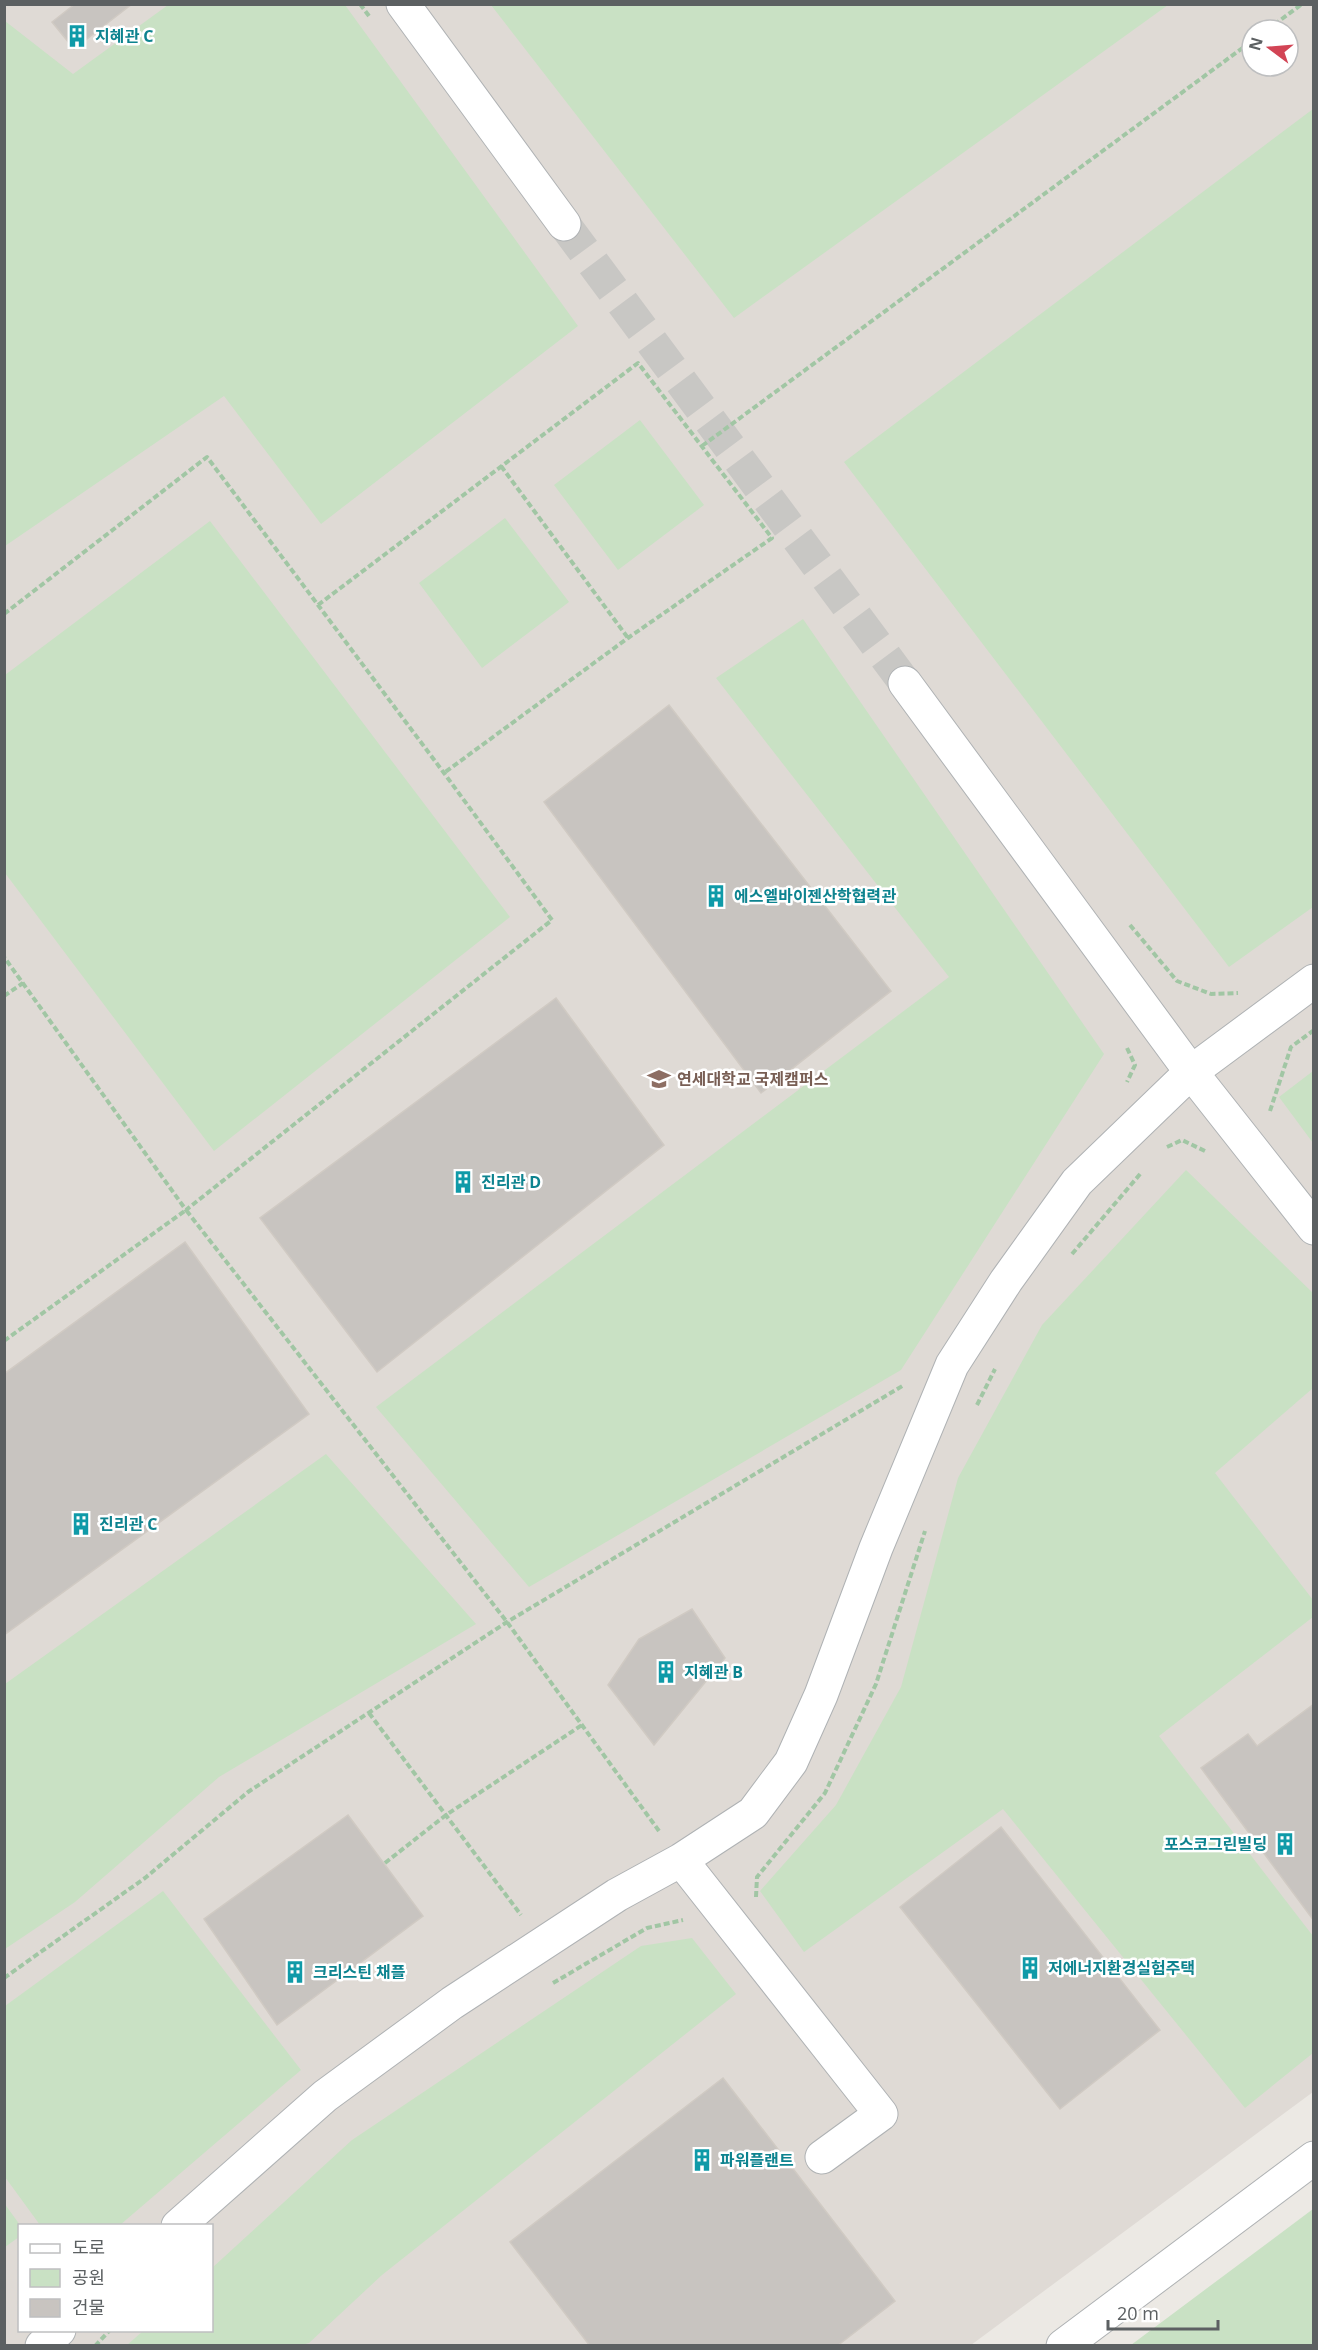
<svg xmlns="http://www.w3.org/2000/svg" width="1318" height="2350" font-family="'Open Sans','Noto Sans KR',sans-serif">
<rect width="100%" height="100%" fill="#ece9e4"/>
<path fill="#dfdad5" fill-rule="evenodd" d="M5,5H1313V2092L971,2345L5,2346ZM1252,30H1288V66H1252ZM20,2226H212V2330H20Z"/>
<path fill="#c9e1c4" d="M168,5H345L578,326L321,524L224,396L5,546V21L73,74Z
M491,5H1168L734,318Z
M1313,109V907L1229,967L844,462Z
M640,420L704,505L618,570L554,485Z
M505,518L569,602L482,668L419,583Z
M210,521L510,917L214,1151L5,873V675Z
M803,619L1104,1054L901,1370L529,1587L376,1407L949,977L716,678Z
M1313,1071V1143L1279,1097Z
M1186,1170L1313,1293V1388L1215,1473L1313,1600V1617L1159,1736L1313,1936V2053L1245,2108L1003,1809L804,1952L760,1891L836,1805L901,1687L958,1478L1042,1325Z
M326,1454L476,1624L219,1777L75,1902L5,1949V1684Z
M163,1891L301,2070L120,2225H40L5,2177V2006Z
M692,1938L736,1994L382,2275L309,2343L298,2346L127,2345L143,2331L212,2330V2268L352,2140L641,1946Z
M4,2203L20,2225L19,2237L5,2247Z
M1313,2209V2345H1131Z"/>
<path fill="#c8c4c0" stroke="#d0cac3" stroke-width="1.5" d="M75,4H132L74,49L52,22Z
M669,705L891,991L761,1093L544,802Z
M556,998L664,1145L377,1372L260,1218Z
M185,1242L309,1414L4,1635V1374Z
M692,1609L725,1658L654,1745L608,1685L639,1639Z
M1314,1704V1921L1201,1768L1248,1734L1257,1746Z
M348,1815L423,1916L277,2025L204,1919Z
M1001,1827L1160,2030L1060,2109L900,1907Z
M723,2078L895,2301L837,2346H590L510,2242Z"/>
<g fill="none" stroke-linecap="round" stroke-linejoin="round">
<path stroke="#c8c7c4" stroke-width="33" stroke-dasharray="33 16" stroke-linecap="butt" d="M564,224L905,683"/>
<g stroke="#afb2b4" stroke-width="35">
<path id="minor" d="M403,4L564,224
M905,683L1191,1072L1314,1228
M681,1860L881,2114L822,2157
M178,2226L325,2096L452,2003L617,1895L681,1860L753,1813L791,1762L821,1695L876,1548L952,1365L1006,1281L1077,1182L1191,1072L1314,981
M42,2346L59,2330
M1063,2346L1314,2158"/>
</g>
<path stroke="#a1c6a4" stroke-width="4" stroke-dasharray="6 3" stroke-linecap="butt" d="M360,4L369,16
M1267,30L1302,4
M702,446L1252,41
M501,466L628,638
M318,605L638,363L772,538L628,638L444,773
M4,614L207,457L444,773L552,920L186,1210L4,957
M1130,925L1177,981L1211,994L1238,993
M4,996L23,983
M1127,1048L1135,1065L1127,1082
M1270,1111L1291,1047L1314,1030
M1167,1147L1182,1140L1207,1152
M1072,1254L1141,1173
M4,1341L186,1210L507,1622L659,1831
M977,1405L995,1369
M369,1713L521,1915
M385,1863L446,1815L582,1725
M756,1897L757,1877L825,1793L876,1684L925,1531
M4,1978L145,1878L248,1792L507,1622L904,1385
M553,1983L647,1928L683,1920
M95,2346L110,2330"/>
<use href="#minor" stroke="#fff" stroke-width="33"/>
</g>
<defs>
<g id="building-bare" transform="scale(1.8)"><path d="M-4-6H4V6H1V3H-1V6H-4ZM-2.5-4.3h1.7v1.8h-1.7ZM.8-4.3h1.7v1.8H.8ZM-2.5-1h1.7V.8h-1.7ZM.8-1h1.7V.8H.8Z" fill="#0f9aa8" stroke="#fff" stroke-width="2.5" paint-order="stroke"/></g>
<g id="university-bare" transform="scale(1.8)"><path d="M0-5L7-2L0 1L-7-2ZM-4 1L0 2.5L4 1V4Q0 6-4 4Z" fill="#8d6e63" stroke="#fff" stroke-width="2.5" paint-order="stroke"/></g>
</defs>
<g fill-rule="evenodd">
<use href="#building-bare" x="77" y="36"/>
<use href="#building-bare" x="716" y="896"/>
<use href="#university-bare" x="659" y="1079"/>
<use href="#building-bare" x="463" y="1182"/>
<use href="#building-bare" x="81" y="1524"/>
<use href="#building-bare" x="666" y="1672"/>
<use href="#building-bare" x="1285" y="1844"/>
<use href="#building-bare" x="1030" y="1968"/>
<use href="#building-bare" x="295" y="1972"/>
<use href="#building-bare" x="702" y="2160"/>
</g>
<g text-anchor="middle" stroke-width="5" stroke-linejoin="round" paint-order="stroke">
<g font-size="16" font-weight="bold" fill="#0d838f" stroke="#fff" text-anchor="start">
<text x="95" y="42">지혜관 C</text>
<text x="734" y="902">에스엘바이젠산학협력관</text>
<text x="481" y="1188">진리관 D</text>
<text x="99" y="1530">진리관 C</text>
<text x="684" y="1678">지혜관 B</text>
<text x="1267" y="1850" text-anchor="end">포스코그린빌딩</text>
<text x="1048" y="1974">저에너지환경실험주택</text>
<text x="313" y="1978">크리스틴 채플</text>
<text x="720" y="2166">파워플랜트</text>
</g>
<g font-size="16" font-weight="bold" fill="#785e54" stroke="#fff" text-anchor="start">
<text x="677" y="1085">연세대학교 국제캠퍼스</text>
</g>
</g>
<rect width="1318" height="2350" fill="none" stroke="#5c6062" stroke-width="12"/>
<rect x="18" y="2224" width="195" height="108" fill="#ffffff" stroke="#bebfc0" stroke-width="1.5"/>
<rect x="30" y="2244" width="30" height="9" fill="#ffffff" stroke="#bebfc0" stroke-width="1.5"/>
<text x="72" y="2254" font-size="18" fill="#5c6062">도로</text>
<rect x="30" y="2269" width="30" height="18" fill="#c9e1c4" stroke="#bebfc0" stroke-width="1.5"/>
<text x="72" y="2284" font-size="18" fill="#5c6062">공원</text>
<rect x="30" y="2299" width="30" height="18" fill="#c8c4c0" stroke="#bebfc0" stroke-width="1.5"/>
<text x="72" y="2314" font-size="18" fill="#5c6062">건물</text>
<g transform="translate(1270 48) rotate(286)"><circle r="28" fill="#ffffff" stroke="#bebfc0" stroke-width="1.5"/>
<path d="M0-4.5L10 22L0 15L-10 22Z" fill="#d24455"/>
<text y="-9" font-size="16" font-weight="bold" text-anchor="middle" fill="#5c6062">N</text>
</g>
<path d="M1108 2320v9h110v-9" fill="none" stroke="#5c6062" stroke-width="3"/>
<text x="1117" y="2320" font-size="18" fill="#5c6062" stroke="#ffffff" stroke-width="4.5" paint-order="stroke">20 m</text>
</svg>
